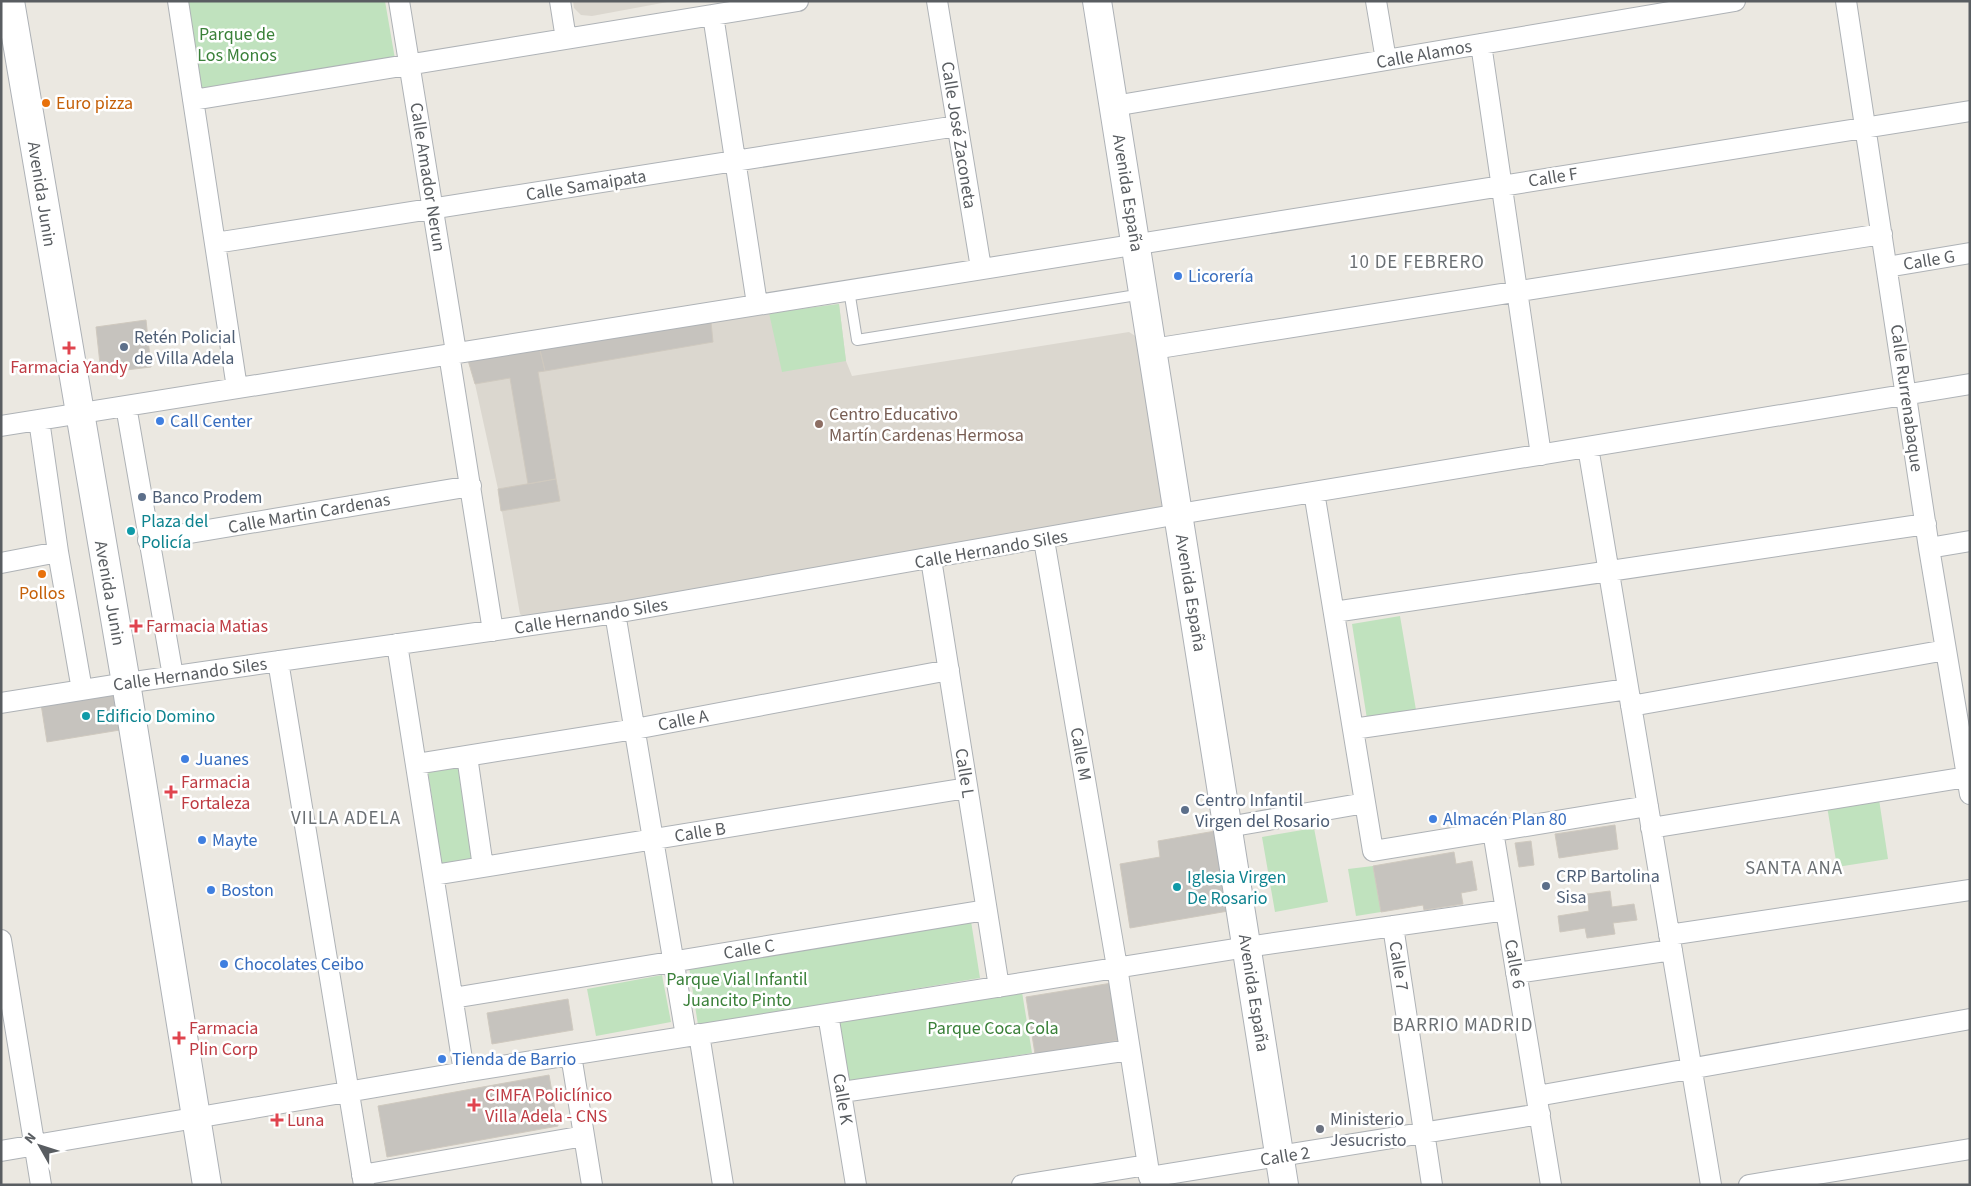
<svg xmlns="http://www.w3.org/2000/svg" width="1971" height="1186" font-family="'Source Sans 3',sans-serif">
<rect width="100%" height="100%" fill="#ebe8e1"/>
<path fill="#dbd7cf" d="M573,1H673L592,16L581,15L574,8Z
M839,304L846,361L852,376L1129,332L1140,339L1166,507L528,620L520,614L498,489L475,384L539,346Z"/>
<path fill="#c0e2be" d="M187,1H385L395,59L202,92Z
M839,304L846,361L782,372L769,313Z
M1400,616L1416,710L1367,719L1352,624Z
M461,765L476,862L442,866L428,772Z
M1877,786L1888,859L1837,867L1825,794Z
M1314,828L1328,902L1275,912L1262,837Z
M1373,866L1381,912L1356,916L1348,869Z
M971,921L980,978L698,1025L689,967Z
M662,975L671,1022L596,1036L587,989Z
M1022,992L1032,1053L850,1081L844,1079L830,1024Z"/>
<path fill="#c6c3be" stroke="#cfc9bf" d="M146,320L151,367L101,373L96,327Z
M711,322L713,342L545,371L539,346Z
M539,346L545,371L538,372L556,479L528,484L510,378L475,384L467,357Z
M556,479L560,501L501,511L498,489Z
M126,691L132,728L47,742L41,704Z
M1615,825L1618,849L1559,858L1555,834Z
M1221,830L1234,910L1130,928L1120,864L1160,857L1158,841Z
M1531,841L1534,865L1519,867L1515,843Z
M1454,852L1456,864L1472,861L1477,890L1461,893L1463,904L1424,910L1423,905L1381,912L1373,866Z
M1610,891L1612,907L1634,904L1637,920L1613,923L1615,934L1587,938L1585,928L1560,932L1558,916L1589,911L1587,894Z
M1112,983L1120,1040L1035,1054L1026,997Z
M568,999L573,1030L492,1044L487,1013Z
M549,1075L558,1126L387,1157L378,1106Z"/>
<g fill="none" stroke-linecap="round" stroke-linejoin="round">
<g stroke="#aeb2b6" stroke-width="12">
<path id="lane" d="M849,290L857,340L1143,294"/>
</g>
<g stroke="#aeb2b6" stroke-width="22">
<path id="street" d="M178,1L237,388
M399,1L456,352
M560,1L566,39
M937,1L981,268
M1376,1L1386,60
M1846,1L1929,548L1970,794
M713,15L757,304
M1481,44L1541,455
M193,100L798,1
M1114,106L1735,1
M215,243L957,126
M1887,267L1970,253
M1153,349L1882,234
M449,354L493,631
M126,406L173,676
M39,420L58,552L82,690
M1,426L1970,111
M1588,447L1711,1185
M1314,492L1373,851L1648,806
M148,540L471,486
M1044,540L1117,967L1151,1185
M1929,548L1970,541
M931,559L999,987
M1,563L58,552
M1334,612L1926,524
M615,613L686,1036
M397,644L464,1072
M278,661L364,1185
M1,703L126,683L615,613L1179,514L1970,384
M1631,706L1946,650
M1353,729L1628,689
M467,756L483,867
M416,764L635,729L949,670
M1228,827L1365,803
M1651,828L1967,777
M1493,831L1551,1185
M434,875L967,788
M1393,926L1432,1185
M1669,935L1970,890
M1,940L41,1185
M1516,973L1672,950
M453,998L986,910
M828,1014L856,1185
M699,1034L723,1185
M571,1055L592,1185
M842,1092L1130,1050
M1537,1096L1970,1019
M1,1151L464,1072L1247,947L1506,910
M362,1175L584,1136
M1149,1177L1540,1114
M1022,1185L1147,1165
M1749,1185L1970,1149"/>
</g>
<g stroke="#adb1b6" stroke-width="30">
<path id="secondary" d="M10,1L126,683L207,1185
M1097,1L1284,1185"/>
</g>
<use href="#lane" stroke="#fff" stroke-width="10"/>
<use href="#street" stroke="#fff" stroke-width="20"/>
<use href="#secondary" stroke="#fff" stroke-width="28"/>
</g>
<g fill="#e8710a" stroke="#fff" stroke-width="2">
<circle cx="46" cy="103" r="5"/>
<circle cx="42" cy="574" r="5"/>
</g>
<g fill="#3f7fe0" stroke="#fff" stroke-width="2">
<circle cx="1178" cy="276" r="5"/>
<circle cx="160" cy="421" r="5"/>
<circle cx="185" cy="759" r="5"/>
<circle cx="1433" cy="819" r="5"/>
<circle cx="202" cy="840" r="5"/>
<circle cx="211" cy="890" r="5"/>
<circle cx="224" cy="964" r="5"/>
<circle cx="442" cy="1059" r="5"/>
</g>
<g fill="#5c6f8a" stroke="#fff" stroke-width="2">
<circle cx="124" cy="347" r="5"/>
<circle cx="142" cy="497" r="5"/>
<circle cx="1185" cy="810" r="5"/>
<circle cx="1546" cy="886" r="5"/>
</g>
<g fill="#e0444e" stroke="#fff" stroke-width="2">
<path d="M66.5 340.5h5v5h5v5h-5v5h-5v-5h-5v-5h5z"/>
<path d="M133.5 618.5h5v5h5v5h-5v5h-5v-5h-5v-5h5z"/>
<path d="M168.5 784.5h5v5h5v5h-5v5h-5v-5h-5v-5h5z"/>
<path d="M176.5 1030.5h5v5h5v5h-5v5h-5v-5h-5v-5h5z"/>
<path d="M471.5 1097.5h5v5h5v5h-5v5h-5v-5h-5v-5h5z"/>
<path d="M274.5 1112.5h5v5h5v5h-5v5h-5v-5h-5v-5h5z"/>
</g>
<circle fill="#8d6e63" stroke="#fff" stroke-width="2" cx="819" cy="424" r="5"/>
<g fill="#0f9aa8" stroke="#fff" stroke-width="2">
<circle cx="131" cy="531" r="5"/>
<circle cx="86" cy="716" r="5"/>
<circle cx="1177" cy="887" r="5"/>
</g>
<circle fill="#6b7280" stroke="#fff" stroke-width="2" cx="1320" cy="1129" r="5"/>
<g text-anchor="middle" stroke-width="5" stroke-linejoin="round" paint-order="stroke">
<g font-size="18" fill="#3a8039" stroke="#fff">
<text x="237" y="40">Parque de<tspan x="237" dy="21">Los Monos</tspan></text>
<text x="737" y="985">Parque Vial Infantil<tspan x="737" dy="21">Juancito Pinto</tspan></text>
<text x="993" y="1034">Parque Coca Cola</text>
</g>
<g font-size="18" fill="#595d61" stroke="#fff">
<text transform="translate(1424 54) rotate(-10)" y="6">Calle Alamos</text>
<text transform="translate(959 135) rotate(81)" y="6">Calle José Zaconeta</text>
<text transform="translate(428 177) rotate(81)" y="6">Calle Amador Nerun</text>
<text transform="translate(1553 177) rotate(-9)" y="6">Calle F</text>
<text transform="translate(586 185) rotate(-9)" y="6">Calle Samaipata</text>
<text transform="translate(1128 193) rotate(81)" y="6">Avenida España</text>
<text transform="translate(42 194) rotate(81)" y="6">Avenida Junin</text>
<text transform="translate(1929 260) rotate(-9)" y="6">Calle G</text>
<text transform="translate(1907 398) rotate(82)" y="6">Calle Rurrenabaque</text>
<text transform="translate(309 513) rotate(-10)" y="6">Calle Martin Cardenas</text>
<text transform="translate(991 549) rotate(-10)" y="6">Calle Hernando Siles</text>
<text transform="translate(110 593) rotate(80)" y="6">Avenida Junin</text>
<text transform="translate(1191 593) rotate(81)" y="6">Avenida España</text>
<text transform="translate(591 616) rotate(-9)" y="6">Calle Hernando Siles</text>
<text transform="translate(190 674) rotate(-8)" y="6">Calle Hernando Siles</text>
<text transform="translate(683 720) rotate(-11)" y="6">Calle A</text>
<text transform="translate(1081 754) rotate(80)" y="6">Calle M</text>
<text transform="translate(965 773) rotate(81)" y="6">Calle L</text>
<text transform="translate(700 832) rotate(-9)" y="6">Calle B</text>
<text transform="translate(749 949) rotate(-9)" y="6">Calle C</text>
<text transform="translate(1515 964) rotate(80)" y="6">Calle 6</text>
<text transform="translate(1399 966) rotate(81)" y="6">Calle 7</text>
<text transform="translate(1254 993) rotate(81)" y="6">Avenida España</text>
<text transform="translate(843 1099) rotate(81)" y="6">Calle K</text>
<text transform="translate(1285 1156) rotate(-9)" y="6">Calle 2</text>
</g>
<g font-size="18" fill="#c56008" stroke="#fff" text-anchor="start">
<text x="56" y="109">Euro pizza</text>
<text x="42" y="599" text-anchor="middle">Pollos</text>
</g>
<g font-size="18" fill="#366cbe" stroke="#fff" text-anchor="start">
<text x="1188" y="282">Licorería</text>
<text x="170" y="427">Call Center</text>
<text x="195" y="765">Juanes</text>
<text x="1443" y="825">Almacén Plan 80</text>
<text x="212" y="846">Mayte</text>
<text x="221" y="896">Boston</text>
<text x="234" y="970">Chocolates Ceibo</text>
<text x="452" y="1065">Tienda de Barrio</text>
</g>
<g font-size="18" fill="#4e5e75" stroke="#fff" text-anchor="start">
<text x="134" y="343">Retén Policial<tspan x="134" dy="21">de Villa Adela</tspan></text>
<text x="152" y="503">Banco Prodem</text>
<text x="1195" y="806">Centro Infantil<tspan x="1195" dy="21">Virgen del Rosario</tspan></text>
<text x="1556" y="882">CRP Bartolina<tspan x="1556" dy="21">Sisa</tspan></text>
</g>
<g font-size="18" fill="#be3a42" stroke="#fff" text-anchor="start">
<text x="69" y="373" text-anchor="middle">Farmacia Yandy</text>
<text x="146" y="632">Farmacia Matias</text>
<text x="181" y="788">Farmacia<tspan x="181" dy="21">Fortaleza</tspan></text>
<text x="189" y="1034">Farmacia<tspan x="189" dy="21">Plin Corp</tspan></text>
<text x="485" y="1101">CIMFA Policlínico<tspan x="485" dy="21">Villa Adela - CNS</tspan></text>
<text x="287" y="1126">Luna</text>
</g>
<g font-size="18" fill="#785e54" stroke="#fff" text-anchor="start">
<text x="829" y="420">Centro Educativo<tspan x="829" dy="21">Martín Cardenas Hermosa</tspan></text>
</g>
<g font-size="18" fill="#0d838f" stroke="#fff" text-anchor="start">
<text x="141" y="527">Plaza del<tspan x="141" dy="21">Policía</tspan></text>
<text x="96" y="722">Edificio Domino</text>
<text x="1187" y="883">Iglesia Virgen<tspan x="1187" dy="21">De Rosario</tspan></text>
</g>
<g font-size="18" fill="#5b616d" stroke="#fff" text-anchor="start">
<text x="1330" y="1125">Ministerio<tspan x="1330" dy="21">Jesucristo</tspan></text>
</g>
<g font-size="19" letter-spacing="1" fill="#6a6f73" stroke="#fff">
<text x="1417" y="268">10 DE FEBRERO</text>
<text x="346" y="824">VILLA ADELA</text>
<text x="1794" y="874">SANTA ANA</text>
<text x="1463" y="1031">BARRIO MADRID</text>
</g>
</g>
<rect width="1971" height="1186" fill="none" stroke="#595d61" stroke-width="5"/>
<g transform="translate(40 1146) rotate(309)" stroke="#ffffff" stroke-width="4" paint-order="stroke">
<path d="M0-4L9 19L0 12L-9 19Z" fill="#595d61"/>
<text y="-8" font-size="14" font-weight="bold" text-anchor="middle" fill="#595d61">N</text>
</g>
</svg>
